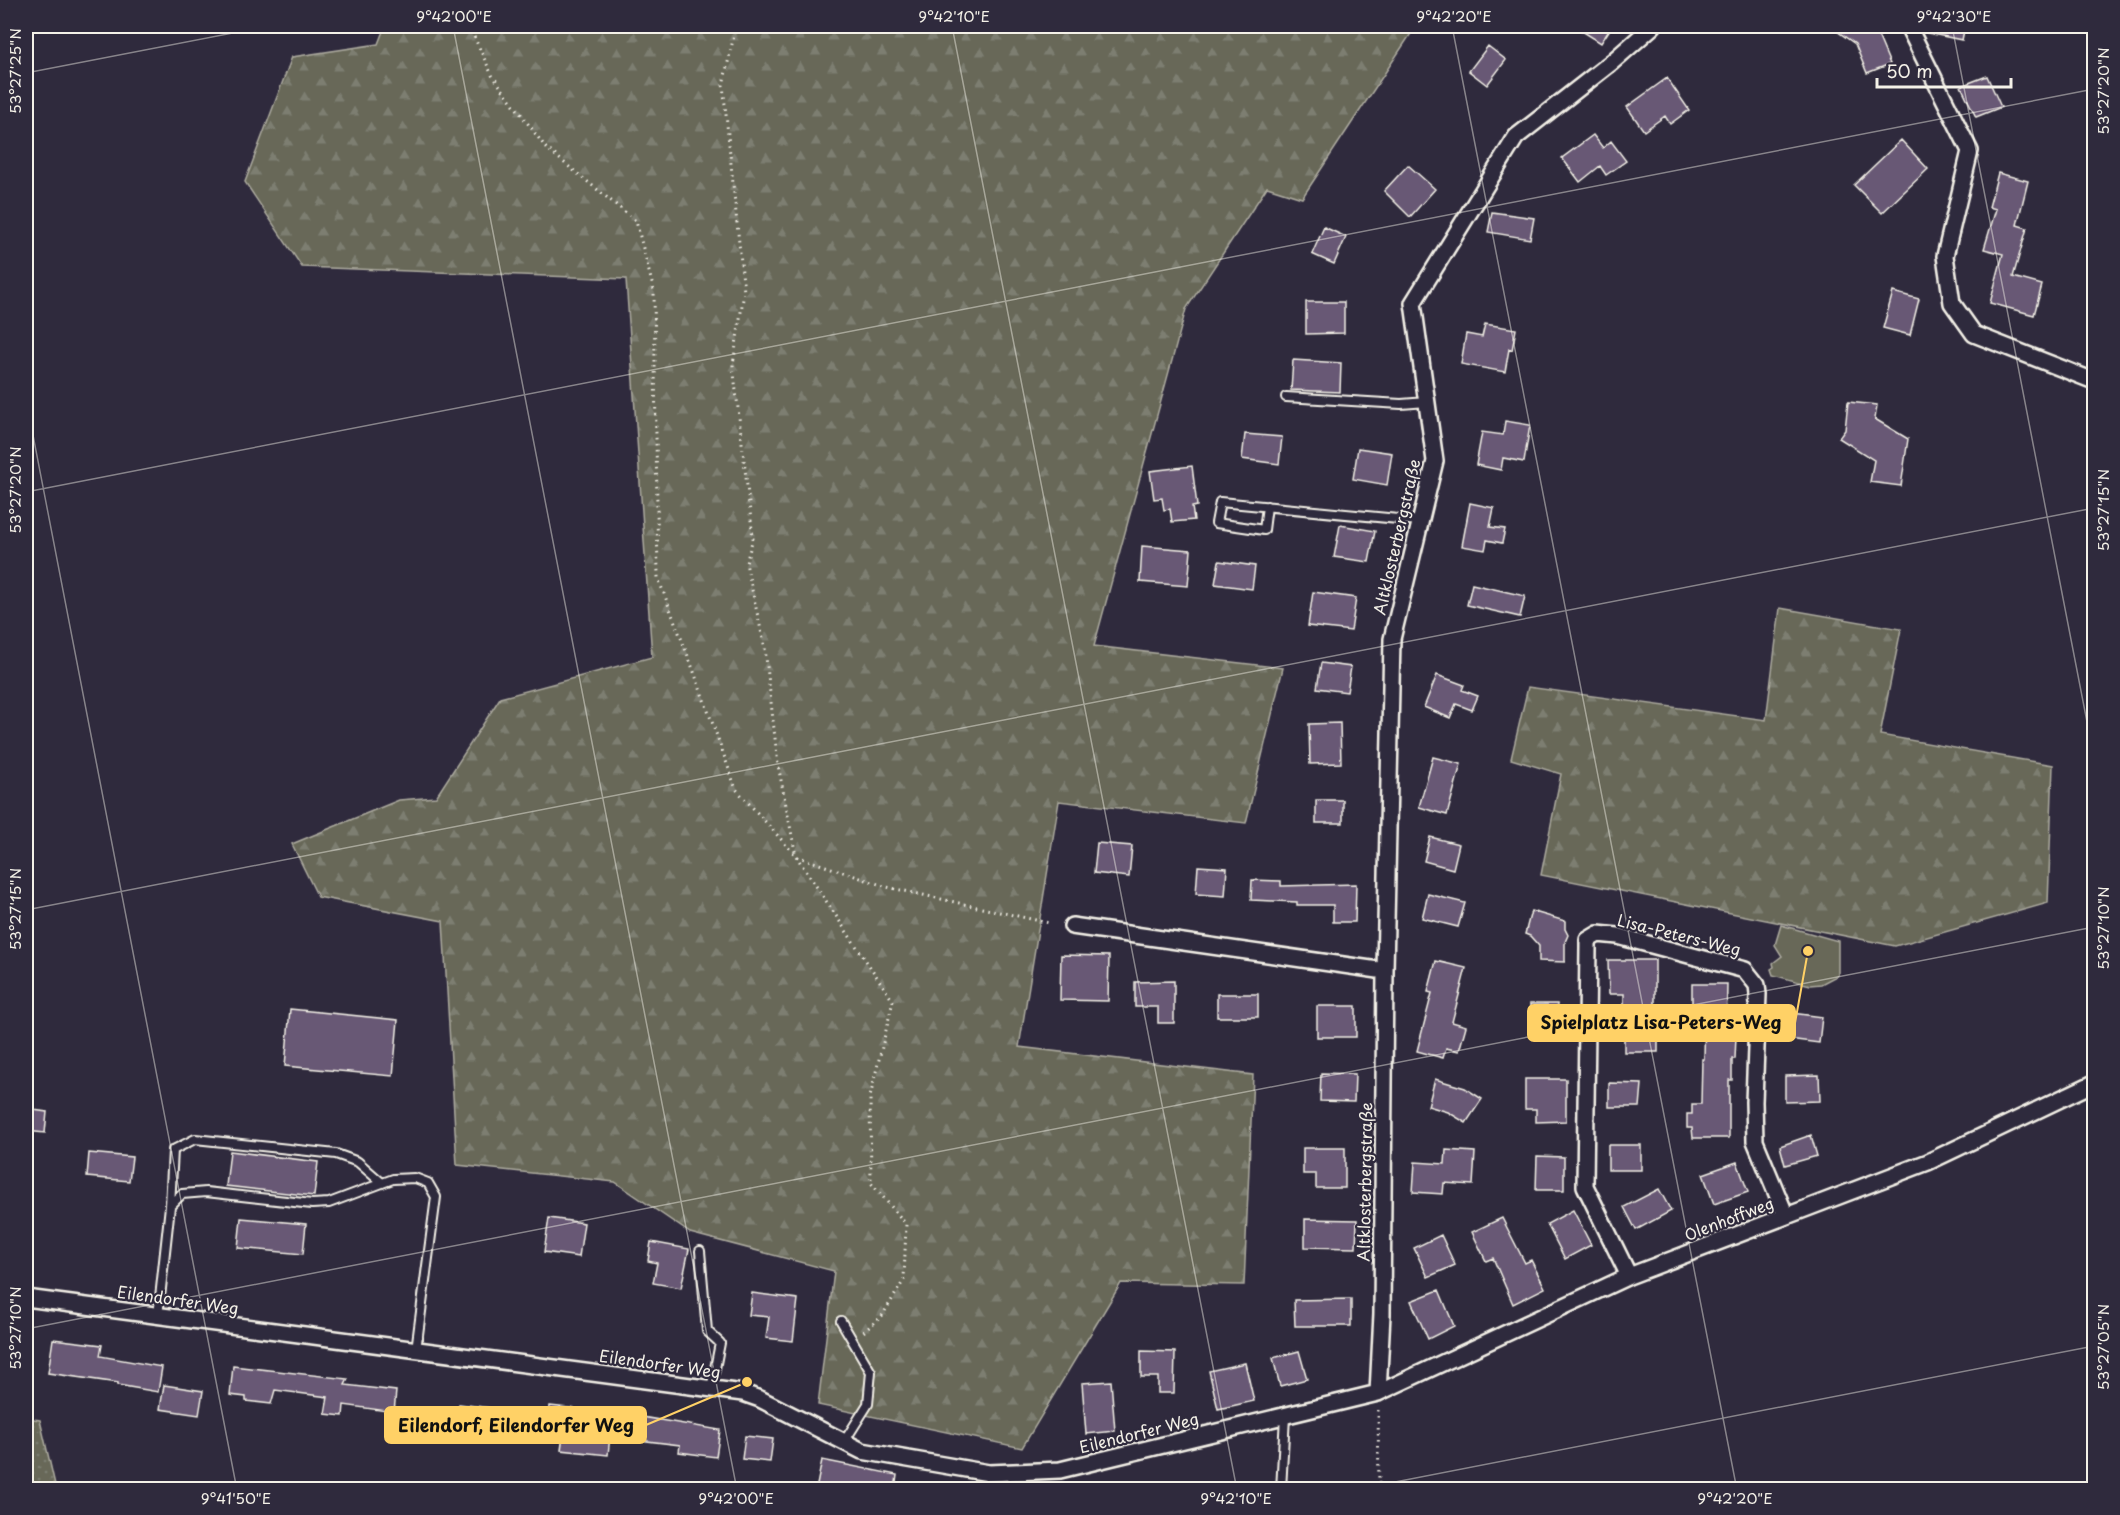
<svg xmlns="http://www.w3.org/2000/svg" width="2120" height="1515" font-family="'Playpen Sans',sans-serif">
<defs>
<pattern id="grass-dots" width="8" height="8" patternUnits="userSpaceOnUse" patternTransform="scale(1.5)"><rect width="8" height="8" fill="#676859"/><path d="M2 2h.1M6 6h.1" fill="none" stroke="#7d7e71" stroke-width="1.8" stroke-linecap="round"/></pattern>
<pattern id="forest-firs" width="22" height="20" patternUnits="userSpaceOnUse" patternTransform="scale(1.5)"><rect width="22" height="20" fill="#676859"/><path d="M5 1l3.5 6h-7zM16 11l3.5 6h-7z" fill="#7d7e71"/></pattern>
</defs>
<rect width="100%" height="100%" fill="#2f2a3d"/>
<filter id="ink" filterUnits="userSpaceOnUse"><feTurbulence type="fractalNoise" baseFrequency=".0167" numOctaves="2"/><feDisplacementMap in="SourceGraphic" scale="12" xChannelSelector="R" yChannelSelector="G"/><feConvolveMatrix kernelMatrix="1 2 1 2 8 2 1 2 1" color-interpolation-filters="sRGB"/></filter>
<g filter="url(#ink)">
<path fill="url(#grass-dots)" stroke="#aeaca0" stroke-width="1.5" d="M26,1418L40,1420L56,1489H59H26Z"/>
<path fill="url(#forest-firs)" stroke="#aeaca0" stroke-width="1.5" d="M385,26H1416L1302,198L1267,187L1186,309L1094,646L1283,668L1246,823L1059,801L1019,1047L1253,1075L1244,1285L1121,1283L1022,1448L818,1405L834,1271L690,1233L615,1182L457,1165L443,921L318,897L292,844L399,800L436,797L500,698L652,657L626,279L302,267L245,182L292,57L378,44Z
M1780,608L1901,629L1880,735L2053,765L2048,903L1895,946L1541,875L1561,774L1511,759L1528,687L1766,720Z"/>
<path fill="#676859" stroke="#aeaca0" stroke-width="1.5" d="M1781,925L1838,941V975L1821,984L1810,985L1773,975L1771,969L1774,967L1773,963L1782,956L1775,945Z"/>
<path fill="#685974" stroke="#f4f1e8" stroke-width="1.5" d="M1574,26H1612L1601,43Z
M1830,26H1874L1890,64L1867,73L1855,44Z
M1923,26H1965L1962,40L1922,32Z
M1488,46L1506,60L1487,85L1469,71Z
M1987,76L2001,107L1976,117L1961,86Z
M1667,78L1689,110L1670,124L1665,116L1644,131L1627,107Z
M1593,135L1603,148L1611,141L1626,161L1606,175L1600,166L1580,182L1562,158Z
M1901,140L1928,169L1882,213L1854,185Z
M1408,165L1435,189L1410,217L1384,191Z
M1998,173L2028,181L2017,225L2027,228L2013,277L2042,285L2034,315L1990,303L2003,254L1984,249L1996,209L1989,207Z
M1492,212L1534,218L1530,239L1488,232Z
M1324,227L1346,237L1334,264L1312,254Z
M1893,292L1919,299L1910,335L1883,328Z
M1306,302H1344V333L1306,334Z
M1485,324L1516,329L1512,350L1509,349L1505,372L1461,364L1466,334L1482,337Z
M1293,360L1341,363L1340,392L1291,390Z
M1848,402L1877,405L1875,419L1908,439L1901,486L1870,482L1874,460L1839,438L1845,430Z
M1505,421L1530,425L1524,462L1503,458L1501,470L1476,465L1482,432L1503,435Z
M1245,434L1282,437L1279,464L1242,459Z
M1358,448L1392,453L1387,485L1353,479Z
M1192,466L1197,506L1192,507L1194,520L1172,522L1170,509L1164,510L1162,498L1154,499L1150,471Z
M1470,503L1494,508L1490,527L1505,529L1502,543L1487,540L1485,550L1462,546Z
M1340,525L1375,531L1369,562L1334,557Z
M1142,546L1191,550L1188,586L1140,582Z
M1219,561L1255,566L1252,589L1215,584Z
M1472,584L1525,596L1520,617L1467,605Z
M1313,592L1356,598L1351,631L1308,626Z
M1321,663L1351,667L1347,692L1317,688Z
M1437,675L1464,685L1462,690L1478,696L1472,710L1456,704L1450,718L1424,707Z
M1340,723L1341,763L1310,764L1309,724Z
M1433,757L1461,764L1447,815L1419,807Z
M1316,800H1343V823H1316Z
M1430,837L1459,844L1453,869L1424,861Z
M1097,843L1132,846L1129,877L1094,873Z
M1198,866L1227,868L1225,896L1196,894Z
M1252,880L1281,881V886L1356,884L1355,922H1333V905H1297V902L1251,900Z
M1428,894L1465,903L1458,927L1422,918Z
M1531,911L1565,921V929L1568,935L1565,942V962L1539,961V946L1530,936L1525,934Z
M1061,955L1109,956L1108,1001L1060,1000Z
M1608,960H1655V1019H1658V1052H1624V994H1609Z
M1436,961L1466,968L1452,1022L1466,1026L1459,1051L1446,1048L1443,1058L1417,1051L1432,993L1428,992Z
M1174,981V1023H1158V1007H1135V982Z
M1692,984H1727L1726,1036H1736L1735,1059H1732V1080H1729V1138H1693L1692,1128H1687V1114H1692V1104H1701L1702,1059H1704L1705,1011H1692Z
M1217,994H1258V1017H1217Z
M1530,1004H1557V1035H1530Z
M1317,1006H1356V1037H1317Z
M290,1009L398,1020L393,1076L285,1066Z
M1784,1012L1822,1017L1819,1043L1781,1038Z
M1321,1073L1355,1074L1354,1102L1320,1101Z
M1819,1075L1820,1101L1785,1102V1076Z
M1435,1079L1465,1088L1482,1099L1466,1123L1448,1112L1428,1106Z
M1525,1079H1566V1121L1536,1122V1109H1525Z
M1609,1083L1642,1084L1640,1107H1609Z
M26,1109L47,1112L45,1133L26,1131Z
M1811,1135L1817,1156L1785,1165L1780,1146Z
M1608,1145H1641V1170H1608Z
M1303,1148H1345V1188H1316V1174H1303Z
M1446,1150L1475,1152L1473,1185L1444,1183L1443,1194L1413,1192L1415,1162L1445,1164Z
M230,1151L318,1162L314,1196L226,1186Z
M89,1153L132,1157L129,1181L87,1177Z
M1537,1156L1564,1157V1190H1536Z
M1737,1162L1748,1192L1714,1204L1703,1174Z
M1659,1189L1671,1211L1636,1230L1624,1207Z
M1573,1210L1591,1245L1565,1259L1547,1224Z
M241,1218L306,1224L303,1254L238,1248Z
M549,1218L584,1223L579,1257L544,1252Z
M1502,1218L1525,1263L1531,1260L1545,1288L1513,1304L1493,1258L1486,1261L1472,1232Z
M1305,1219L1357,1220L1356,1248L1305,1247Z
M1441,1235L1455,1265L1428,1277L1414,1248Z
M651,1242L689,1249L681,1288L653,1283L657,1263L648,1261Z
M1439,1290L1454,1326L1428,1339L1411,1301Z
M752,1293L798,1299L793,1341L766,1338L769,1317L749,1315Z
M1351,1299V1326H1295L1294,1300Z
M53,1339L102,1345L100,1356L162,1367L158,1392L118,1385V1383L48,1373Z
M1141,1351L1175,1352L1174,1393H1158V1377H1141Z
M1299,1351L1307,1379L1280,1386L1273,1358Z
M1245,1363L1254,1401L1218,1409L1209,1371Z
M233,1366L348,1379L345,1385L396,1391L394,1412L344,1405L343,1416L325,1414L328,1397L275,1390L271,1404L246,1401V1397L230,1395Z
M1111,1381L1115,1431L1086,1434L1082,1383Z
M164,1385L203,1391L199,1415L160,1409Z
M459,1404L491,1408L489,1426L457,1422Z
M550,1406L587,1410L584,1432L610,1435L608,1455L561,1450L564,1429L547,1427Z
M642,1417L720,1430L716,1457L679,1452L680,1445L639,1440Z
M745,1436L773,1439L770,1462L742,1459Z
M822,1460L897,1475L895,1490H816Z"/>
<g fill="none" stroke-linecap="round" stroke-linejoin="round">
<g stroke="#f4f1e8" stroke-width="12">
<path id="lane" d="M1286,397L1401,404L1427,402
M1267,506L1264,530L1216,523L1220,502L1419,521
M170,1206L173,1150L195,1139L336,1154L358,1162L382,1183
M700,1251L707,1331L720,1343L711,1389
M158,1316L170,1206L182,1194L206,1192L312,1204L329,1203L393,1179L415,1178L428,1183L436,1197L416,1350
M841,1321L871,1372L868,1404L844,1442
M1281,1490L1285,1416"/>
</g>
<g stroke="#f4f1e8" stroke-width="20">
<path id="street" d="M1908,26L1970,151L1945,256L1952,303L1974,334L2094,381
M1072,926L1385,971
M1629,1276L1585,1186L1588,947V940L1598,934L1618,936L1745,970L1757,985L1758,994L1754,1102L1755,1141L1786,1216
M26,1298L743,1393L760,1399L862,1451L989,1473L1060,1470L1378,1393L1629,1276L1928,1162L2094,1083
M1378,1393L1382,1314L1385,971L1392,639L1435,461L1413,303L1516,137L1612,62L1653,26"/>
</g>
<path stroke="#f4f1e8" stroke-width="3" stroke-dasharray="1.5 4.5" stroke-linecap="butt" d="M469,26L492,75L546,148L636,221L654,291L658,578L693,669L736,789L796,856L887,887L1049,923
M736,26L723,85L744,292L733,365L753,538L746,563L765,648L778,765L796,856L893,1001L870,1097L871,1183L906,1224L904,1280L882,1316L861,1334
M1378,1410L1379,1490"/>
<use href="#lane" stroke="#2f2a3d" stroke-width="8"/>
<use href="#street" stroke="#2f2a3d" stroke-width="15"/>
</g>
</g>
<path fill="none" stroke="#f4f1e8" stroke-width="1.5" stroke-opacity="0.45" d="M453,26L737,1490M952,26L1237,1490M1452,26L1737,1490M1952,26L2094,758M26,73L269,26M26,399L237,1490M26,492L2094,89M26,910L2094,508M26,1329L2094,927M1354,1490L2094,1346"/>
<g text-anchor="middle" stroke-width="4.5" stroke-linejoin="round" paint-order="stroke">
<g font-size="16" fill="#f4f1e8" stroke="#2f2a3d">
<text transform="translate(1397 537) rotate(-77)" y="6">Altklosterbergstraße</text>
<text transform="translate(1679 935) rotate(14)" y="6">Lisa-Peters-Weg</text>
<text transform="translate(1365 1182) rotate(-89)" y="6">Altklosterbergstraße</text>
<text transform="translate(1729 1219) rotate(-21)" y="6">Olenhoffweg</text>
<text transform="translate(178 1300) rotate(8)" y="6">Eilendorfer Weg</text>
<text transform="translate(660 1364) rotate(8)" y="6">Eilendorfer Weg</text>
<text transform="translate(1139 1433) rotate(-14)" y="6">Eilendorfer Weg</text>
</g>
</g>
<path fill="none" stroke="#ffd166" stroke-width="2" d="M1808 951L1795 1023M747 1382L646 1425"/>
<g fill="#ffd166" stroke="#2f2a3d" stroke-width="2">
<circle cx="1808" cy="951" r="6"/>
<circle cx="747" cy="1382" r="6"/>
</g>
<g fill="#ffd166" stroke="#ffd166" stroke-width="2">
<rect x="1528" y="1005" width="267" height="36" rx="6"/>
<rect x="385" y="1407" width="261" height="36" rx="6"/>
</g>
<g font-size="18" text-anchor="middle" font-weight="bold" fill="#111">
<text x="1661" y="1029">Spielplatz Lisa-Peters-Weg</text>
<text x="516" y="1432">Eilendorf, Eilendorfer Weg</text>
</g>
<rect width="2120" height="1515" fill="none" stroke="#2f2a3d" stroke-width="66"/>
<path d="M1877 78v9h134v-9" fill="none" stroke="#f4f1e8" stroke-width="3"/>
<text x="1886" y="78" font-size="18" fill="#f4f1e8" stroke="#2f2a3d" stroke-width="4.5" paint-order="stroke">50 m</text>
<rect x="33" y="33" width="2054" height="1449" fill="none" stroke="#f4f1e8" stroke-width="2"/>
<g font-size="15" text-anchor="middle" fill="#f4f1e8">
<text x="454" y="22">9°42'00"E</text>
<text x="954" y="22">9°42'10"E</text>
<text x="1454" y="22">9°42'20"E</text>
<text x="1954" y="22">9°42'30"E</text>
<text transform="translate(16 71) rotate(-90)" y="5">53°27'25"N</text>
<text transform="translate(2104 91) rotate(-90)" y="5">53°27'20"N</text>
<text transform="translate(16 490) rotate(-90)" y="5">53°27'20"N</text>
<text transform="translate(2104 510) rotate(-90)" y="5">53°27'15"N</text>
<text transform="translate(16 909) rotate(-90)" y="5">53°27'15"N</text>
<text transform="translate(2104 928) rotate(-90)" y="5">53°27'10"N</text>
<text transform="translate(16 1328) rotate(-90)" y="5">53°27'10"N</text>
<text transform="translate(2104 1347) rotate(-90)" y="5">53°27'05"N</text>
<text x="236" y="1504">9°41'50"E</text>
<text x="736" y="1504">9°42'00"E</text>
<text x="1236" y="1504">9°42'10"E</text>
<text x="1735" y="1504">9°42'20"E</text>
</g>
</svg>
